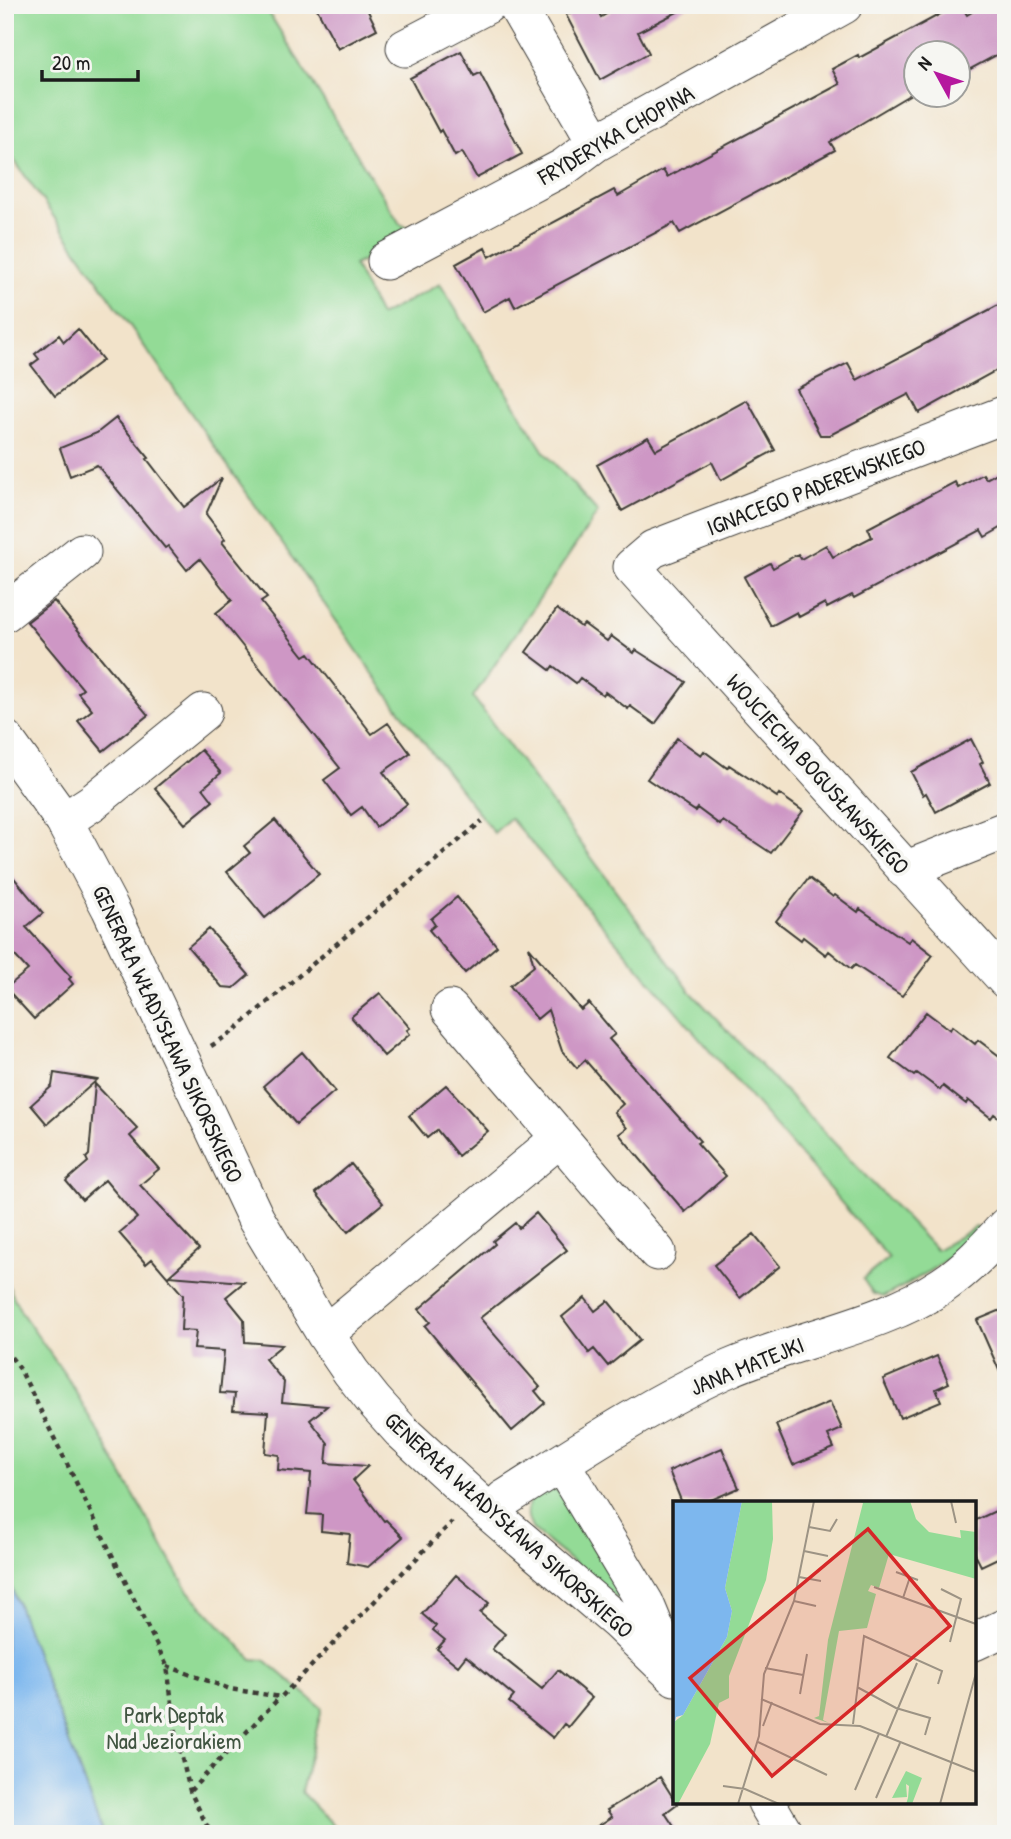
<svg xmlns="http://www.w3.org/2000/svg" width="1011" height="1839" font-family="'Patrick Hand',sans-serif">
<rect width="100%" height="100%" fill="#f6f6f2"/>
<filter id="ink" filterUnits="userSpaceOnUse"><feTurbulence type="fractalNoise" baseFrequency=".0143" numOctaves="2"/><feDisplacementMap in="SourceGraphic" scale="14" xChannelSelector="R" yChannelSelector="G"/><feConvolveMatrix kernelMatrix="1 2 1 2 8 2 1 2 1" color-interpolation-filters="sRGB"/></filter>
<filter id="wash" filterUnits="userSpaceOnUse"><feTurbulence type="fractalNoise" baseFrequency=".00686" numOctaves="4" result="noise"/><feDisplacementMap in="SourceGraphic" scale="28" xChannelSelector="R" yChannelSelector="G"/><feGaussianBlur stdDeviation="1.57" result="paint"/><feColorMatrix in="noise" values="0 0 0 0 0 0 0 0 0 0 0 0 0 0 0 0 0 1.4 0 .05"/><feComposite in="paint" operator="in"/></filter>
<g filter="url(#wash)">
<rect width="100%" height="100%" fill="#f2e3ca"/>
<path fill="#93db96" stroke="#587c59" stroke-width="2" d="M5,5H264L400,224L418,233L354,265L380,316L440,284L544,452L598,512L473,697L690,991L936,1250L976,1227L981,1231C952,1259 919,1279 883,1297L873,1294L863,1279L889,1258L510,818L494,833L390,698L5,147Z
M5,1279L21,1312L70,1382L188,1591L252,1659L265,1660L322,1708L301,1792L341,1834H103L5,1570Z
M552,1489L559,1491L634,1612L533,1530C527,1519 525,1511 531,1498Z"/>
<path fill="#7db7ee" stroke="#4c6a85" stroke-width="2" d="M5,1570L103,1834H5Z"/>
<g id="blocks">
<path fill="#ce97c5" d="M315,5H365L377,29L338,49Z
M584,5H595L601,17L622,5H691L638,32L649,53L600,80L566,15Z
M957,5H961L967,15L984,5H995L1006,26V50L965,72L962,66L958,68V52H916V91L830,142L835,150L680,233L674,223L515,307L510,297L483,312L456,264L485,248L489,257L614,190L618,196L663,170L667,177L840,84L832,69L858,55L859,58Z
M461,51L474,76L480,73L522,154L477,178L462,152L455,156L441,130L439,132L410,78Z
M1006,301V365L919,413L909,394L830,435H820L796,389L848,363L857,380Z
M78,329L103,360L55,396L31,365L39,359L35,354L59,335L64,342Z
M747,400L775,450L721,480L712,462L622,511L597,465L648,437L656,450Z
M116,418L149,458L147,459L184,507L222,478L206,514L225,539L222,542L267,598L261,602L304,656L309,653L372,734L388,723L410,753L383,772L407,804L376,827L362,807L351,815L324,780L340,768L216,613L232,600L200,559L187,570L168,546L165,548L97,465L70,476L60,448L97,433Z
M1006,468V525L985,537L981,530L854,598L852,595L827,608L825,603L799,617L797,612L771,626L744,577L770,563L773,568L798,554L801,559L826,545L833,557L872,537L868,528L955,482L958,488L983,474L986,479Z
M54,601L148,715L103,751L78,721L92,710L78,693L83,689L27,622Z
M557,609L581,627L584,624L607,641L611,636L634,653L636,650L686,682L655,724L630,706L628,709L605,692L603,695L580,678L576,683L553,666L550,670L526,652Z
M677,738L701,755L704,751L727,768L729,765L777,797L779,794L803,811L771,853L723,821L720,825L697,808L695,811L647,779Z
M971,739L983,762L980,764L990,783L936,812L926,793L923,795L911,772Z
M201,750L221,773L203,788L213,801L185,824L155,788Z
M275,820L319,874L265,918L227,872L250,853L244,846Z
M5,867L43,913L26,927L71,977L69,979L73,984L34,1019L6,988L28,970L5,945Z
M809,878L833,897L835,895L858,912L860,909L908,942L911,938L933,955L902,996L855,965L851,969L829,951L826,955L803,937L801,940L776,921Z
M457,897L497,946L465,973L429,930L435,925L431,919Z
M209,929L249,975L234,988L222,987L188,947Z
M529,947L581,1010L589,1003L615,1034L609,1039L700,1141L697,1143L726,1176L685,1212L619,1134L627,1128L614,1112L623,1104L585,1060L577,1068L562,1051L548,1010L537,1019L510,986L534,966Z
M380,993L410,1028L407,1030L410,1034L384,1056L351,1017Z
M926,1012L950,1030L952,1026L975,1044L978,1040L1006,1061V1123L994,1114L991,1118L968,1100L966,1104L943,1086L940,1090L917,1073L914,1076L890,1058Z
M302,1052L335,1091L296,1124L263,1086Z
M54,1073L97,1080L47,1124L31,1105L52,1086Z
M95,1084L138,1129L130,1136L159,1169L140,1185L199,1249L169,1276L244,1282L226,1297L244,1319L245,1342L282,1345L265,1359L284,1382L282,1402L327,1406L310,1420L328,1443L326,1463L368,1466L353,1480L384,1521L386,1520L403,1537L368,1567L347,1563L350,1534L321,1531L322,1515L307,1514L311,1473L278,1470L279,1455L265,1453L268,1412L233,1410L235,1394L220,1393L224,1351L194,1349L196,1331L181,1330L183,1295L152,1259L146,1264L119,1233L137,1218L105,1180L82,1200L66,1181L88,1162L86,1158L89,1155Z
M446,1085L488,1131L458,1156L437,1130L427,1138L409,1116Z
M351,1164L383,1203L348,1232L316,1193Z
M536,1213L567,1250L480,1318L540,1387L535,1391L545,1403L512,1431L425,1326L430,1322L419,1309L495,1244L493,1241L515,1223L519,1228Z
M754,1234L780,1266L740,1298L714,1265Z
M585,1298L595,1311L608,1301L640,1340L608,1366L594,1349L589,1353L562,1317Z
M1006,1308V1386L977,1320Z
M937,1356L949,1383L936,1389L941,1401L900,1418L883,1379Z
M830,1402L842,1429L828,1435L834,1448L793,1465L776,1425Z
M722,1448L739,1488L704,1503H682L669,1471Z
M1006,1506V1554L981,1566L974,1552V1521Z
M456,1575L489,1603L480,1613L505,1634L492,1649L542,1689L558,1670L592,1698L568,1727L564,1724L553,1738L509,1702L514,1696L466,1656L458,1666L437,1649L445,1640L433,1630L436,1626L422,1614Z
M660,1777L677,1804L665,1813L679,1834H585L612,1817L607,1810Z"/>
</g>
</g>
<g filter="url(#ink)">
<use href="#blocks" fill-opacity="0" stroke="#3c3a36" stroke-width="2"/>
<g fill="none" stroke-linecap="round" stroke-linejoin="round">
<g stroke="#3c3a36" stroke-width="39">
<path id="minor" d="M516,5L596,143
M405,48L487,5
M386,261L564,167L596,143L844,5
M1006,414L653,549L632,567L1006,980
M5,613L82,552
M5,739L64,821L110,908L256,1219L325,1334L351,1372L374,1401L401,1431L490,1513L618,1622L675,1677
M64,821L93,802L203,712
M905,870L1006,830
M450,1009L657,1252
M325,1334L560,1138
M561,1463L645,1603L671,1666
M490,1513L504,1499C575,1454 653,1402 730,1368C797,1339 883,1325 943,1285C967,1269 987,1247 1006,1226
M974,1642L1006,1627
M766,1802L785,1834"/>
</g>
<path stroke="#3c3a36" stroke-width="4.5" stroke-dasharray="5 5" stroke-linecap="butt" d="M211,1046L231,1033L482,821
M5,1349L20,1369L167,1666L176,1733L190,1791L211,1834
M167,1666L230,1689L281,1697L452,1522
M190,1791L280,1697"/>
<use href="#minor" stroke="#fff" stroke-width="37"/>
</g>
</g>
<g text-anchor="middle" stroke-width="7" stroke-linejoin="round" paint-order="stroke">
<g font-size="23" fill="#1c1c1c" stroke="#f6f6f2">
<text transform="translate(616 135) rotate(-30)" y="8">FRYDERYKA CHOPINA</text>
<text transform="translate(816 487) rotate(-21)" y="8">IGNACEGO PADEREWSKIEGO</text>
<text transform="translate(818 774) rotate(48)" y="8">WOJCIECHA BOGUSŁAWSKIEGO</text>
<text transform="translate(168 1034) rotate(65)" y="8">GENERAŁA WŁADYSŁAWA SIKORSKIEGO</text>
<text transform="translate(747 1366) rotate(-22)" y="8">JANA MATEJKI</text>
<text transform="translate(509 1525) rotate(42)" y="8">GENERAŁA WŁADYSŁAWA SIKORSKIEGO</text>
</g>
<g font-size="23" fill="#405541" stroke="#f6f6f2">
<text x="174" y="1723">Park Deptak<tspan x="174" dy="26">Nad Jeziorakiem</tspan></text>
</g>
</g>
<g transform="translate(673 1501)">
<rect width="303" height="303" fill="#f2e3ca"/>
<path d="M69,0H99L100,38L93,79L56,175V197L46,202L37,243L5,303H0L1,221L10,214L54,136L59,110L52,87ZM183,0H237L243,18L256,31L288,37L287,29L303,31V78L216,53L206,87L198,84L195,90L203,93L194,127L166,130L150,219L156,222L141,217L146,215L155,139L190,2ZM233,270L249,277L239,303H233L235,297L236,285L233,283L234,296L219,297Z" fill="#93db96"/>
<path d="M0,0H69L52,87L59,110L54,136L10,214L3,216L0,231Z" fill="#7db7ee"/>
<path fill="none" stroke="#9c9384" stroke-width="2" d="M278,0L283,22M136,26L157,30L164,18M131,50L155,55M223,71L245,79M126,76L148,80M201,86L303,123M268,88L288,98L277,141M230,97L237,76M121,100L143,105M92,167L130,174M184,186L223,207L257,217L252,234M127,193L134,153M88,198L147,223L187,225L303,271M180,223L191,135L269,170L265,183M90,225L99,201M213,236L244,162M85,241L154,274M50,285L72,288L106,303M182,289L206,233M203,297L227,242M65,303L86,235L91,173L121,100L141,0M267,303L303,172"/>
<path fill="#d62828" fill-opacity="0.15" stroke="#d62828" stroke-width="3.5" d="M195,28L277,125L99,275L17,177Z"/>
<rect width="303" height="303" fill="none" stroke="#1c1c1c" stroke-width="3.5"/>
</g>
<rect width="1011" height="1839" fill="none" stroke="#f6f6f2" stroke-width="28"/>
<g transform="translate(937 74) rotate(310)"><circle r="33" fill="#f6f6f2" stroke="#9f9f9c" stroke-width="2"/>
<path d="M0-5L12 26L0 18L-12 26Z" fill="#b5179e"/>
<text y="-10" font-size="19" font-weight="bold" text-anchor="middle" fill="#1c1c1c">N</text>
</g>
<path d="M42 70v10h96v-10" fill="none" stroke="#1c1c1c" stroke-width="3.5"/>
<text x="52" y="70" font-size="21" fill="#1c1c1c" stroke="#f6f6f2" stroke-width="5" paint-order="stroke">20 m</text>
</svg>
